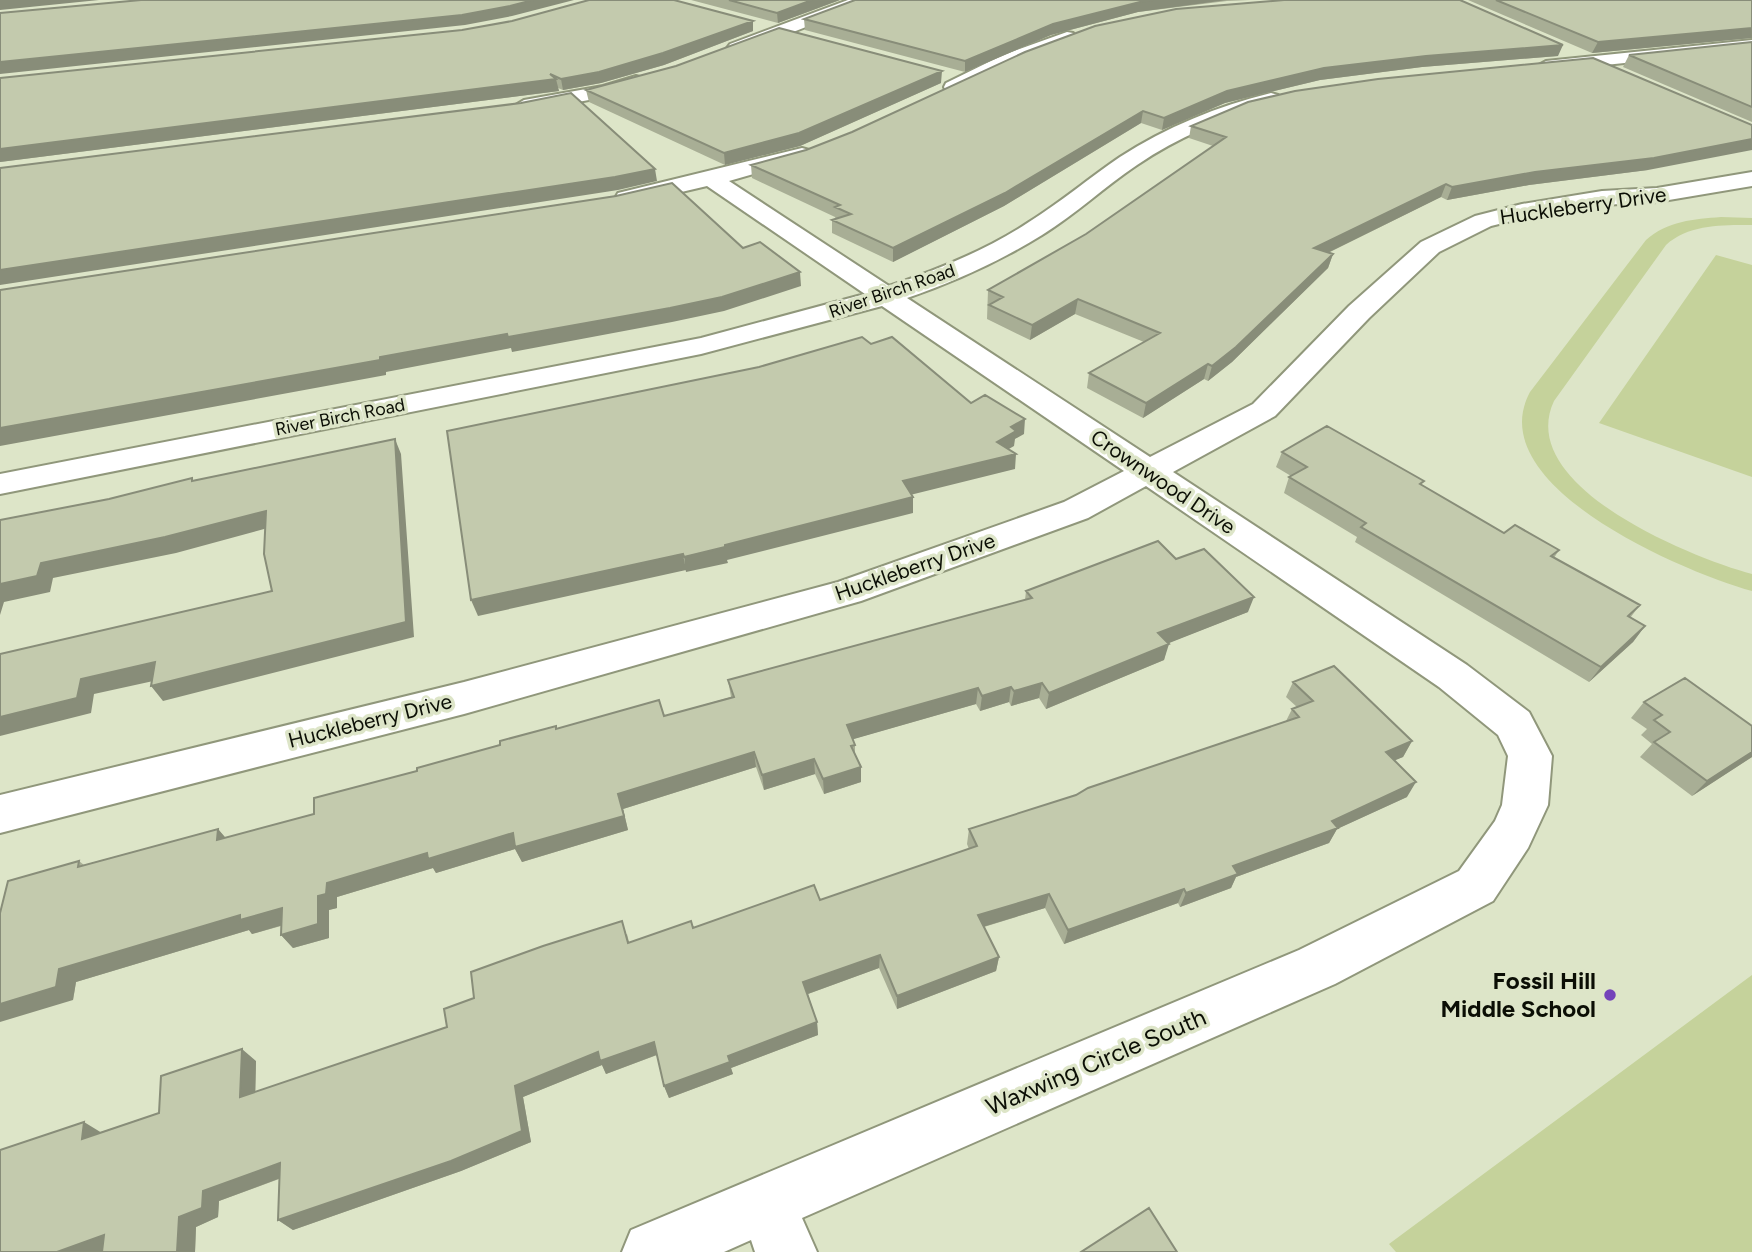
<svg xmlns="http://www.w3.org/2000/svg" width="1752" height="1252" font-family="Figtree,sans-serif">
<rect width="100%" height="100%" fill="#dde5c8"/>
<path fill="#c5d29b" d="M1721,217L1752,218V225C1723,225 1689,224 1666,245L1554,401C1514,486 1692,558 1752,574V591C1686,573 1479,486 1530,392L1646,240C1667,221 1694,219 1721,217Z
M1716,255L1752,265V477L1599,423Z
M1752,975V1252H1396L1389,1244Z"/>
<g fill="none" stroke-linecap="round" stroke-linejoin="round">
<g stroke="#90977b" stroke-width="4">
<path id="minor" d="M848,0H870L867,3L742,52H730L727,48L730,44Z
M1067,32L1073,33L1075,37L1073,41L1015,63L960,91H946L944,87L946,83L1003,55Z
M1752,40V50L1546,71L1537,66L1546,61Z
M636,76L643,78L645,82L643,86L605,97L524,112L514,106L524,100L603,86Z
M1271,93L1278,95L1281,99L1278,103C1228,116 1180,136 1137,165C1104,187 1076,214 1042,235C1000,261 954,282 907,298L1150,457L1253,404L1349,306L1421,242L1475,216L1522,204L1602,191L1657,188L1752,172V186L1657,202L1602,205L1523,218L1491,226L1439,252L1369,318L1275,416L1173,472L1467,665L1529,712L1552,756L1548,805L1528,848L1493,901L1335,984L802,1218L817,1252H755L751,1240L724,1252H622L631,1230L1299,950L1459,871L1495,821L1502,805L1508,756L1498,735L1439,687L1146,486L1088,518L861,601L464,714L0,833V795L464,682L838,582L1064,502L1124,471L882,306L701,354L0,494V474L701,338L865,294L707,186L626,205L618,203L615,198L618,193L802,148L809,150L813,154L809,158L729,181L889,286C937,270 987,250 1029,222C1061,202 1089,178 1120,157C1166,127 1218,106 1271,93Z"/>
</g>
<use href="#minor" fill="#fff" fill-rule="evenodd"/>
</g>
<path fill="#a8ae95" d="M691,0H840L778,23Z
M855,0H1250L1227,1L1138,12L1051,35L965,72L805,30L804,19Z
M1284,0L1558,56L1422,67L1320,80L1225,103L1162,130L1141,123L1004,206L893,262L832,233V220L836,219L835,217L752,178L751,165L806,150Z
M1468,0H1752V38L1592,53Z
M753,21V31L664,65L601,83L563,90L558,88L559,91L0,162V78Z
M1752,42V122L1623,67L1629,55Z
M941,83L800,146L725,165L589,102L586,90Z
M1191,126L1648,170L1529,185L1447,200L1441,197L1328,253L1333,254L1328,268L1232,362L1208,381L1204,379L1143,418L1087,388L1089,373L1144,342L1075,314L1030,340L987,319L988,290L1086,234L1213,146L1189,138Z
M1282,452L1422,485L1504,533L1559,550L1554,558L1640,605L1630,618L1645,626L1633,642L1589,682L1355,542L1357,537L1284,493L1289,477L1291,476L1276,467Z
M1176,559L1248,612L1168,643L1164,660L1046,709L1039,698L1011,706L1009,702L980,711L976,704L853,739L855,745V755L861,782L824,794L815,774L764,790L756,767L623,809L628,830L522,862L515,849L436,873L433,868L337,897V908L329,910V938L293,948L281,935V926L252,934L249,930L76,982L73,1000L79,861L84,865L218,829L225,838L314,814L417,771L557,729L664,716L731,697L728,680L1025,600L1026,591Z
M1293,682L1412,741L1403,757L1394,760L1407,797L1337,829L1329,843L1236,877L1231,888L1180,907L1178,903L1064,944L1045,908L984,927L999,957L996,971L897,1009L879,968L808,994L817,1022L818,1035L731,1068L733,1074L669,1098L664,1086L657,1055L606,1074L602,1065L523,1097L531,1142L461,1171L293,1230L278,1220L279,1179L219,1201L218,1217L196,1227L195,1252H0L101,1132L159,1113L256,1061L255,1092L447,1027L474,998L627,934L629,942L820,900L969,849L967,844L969,829L1076,795L1286,721L1292,709L1297,707L1286,697Z
M1644,702L1752,757L1692,796L1640,757L1652,744L1641,735L1647,729L1631,718Z"/>
<path fill="#888d79" d="M0,0H99L0,10Z
M533,0H574L512,16L465,25L0,74V62Z
M812,0H840L778,23L777,13Z
M1153,0H1227L1138,12L1051,35L965,72V61L1053,24L1140,2Z
M753,21V31L664,65L601,83L563,90L561,79Z
M1752,28V38L1592,53L1598,42Z
M1563,45L1558,56L1422,67L1320,80L1225,103L1162,130L1164,118L1227,91L1324,68L1426,56Z
M942,71L941,83L800,146L725,165L724,153Z
M556,79L559,91L0,162V149Z
M1143,111L1141,123L1004,206L893,262V248Z
M1752,139V150L1648,170L1529,185L1447,200L1452,187L1535,172Z
M655,169L657,181L618,190L0,285V270Z
M1446,184L1441,197L1309,262L1314,248Z
M1333,254L1328,268L1232,362L1208,381L1212,366Z
M800,272L801,286L724,311L672,322L512,352L511,348L386,372V375L0,446V428L380,357Z
M1078,299L1075,314L1030,340L1032,325Z
M1208,364L1204,379L1143,418L1146,403Z
M1025,419L1024,434L1015,439L1014,446L995,457L997,442L1011,427Z
M395,439L401,454L414,637L163,701L151,686L406,622Z
M1016,454L1015,469L902,497L903,481Z
M913,497V513L727,560L728,563L686,572L684,557L725,545Z
M266,511L275,526L176,553L53,578L50,592L4,602L0,615V584L41,563Z
M683,554L686,570L478,616L471,600Z
M1254,597L1248,612L1154,649L1158,633Z
M1645,626L1633,642L1589,682L1601,667Z
M1169,644L1164,660L1046,709L1049,693Z
M155,662L167,678L94,694L91,713L0,736V717L81,679Z
M1042,683L1039,698L1011,706L1014,691Z
M1011,687L1009,702L980,711L982,696Z
M978,688L976,704L847,741V725Z
M1412,741L1403,757L1377,768L1386,752Z
M754,752L756,767L623,809L628,830L522,862L515,849L436,873L433,868L337,897V908L329,910V938L293,948L281,935L318,896L327,883Z
M1752,752V757L1692,796L1707,781Z
M814,759L815,774L764,790L762,775Z
M861,767V782L824,794L823,779Z
M1416,782L1407,797L1337,829L1329,843L1236,877L1231,888L1180,907L1186,893L1233,866Z
M218,829L231,844L217,840Z
M1184,889L1178,903L1064,944L1068,930Z
M1049,894L1045,908L976,929L978,915Z
M282,908L293,922L252,934L249,930L76,982L73,1000L0,1022V1004L59,969L240,915Z
M880,955L879,968L805,995L803,982Z
M999,957L996,971L897,1009V996Z
M817,1022L818,1035L731,1068L733,1074L669,1098L664,1086L728,1056Z
M654,1042L659,1054L606,1074L602,1065L523,1097L531,1142L461,1171L293,1230L278,1220L515,1086L598,1052Z
M242,1049L256,1061L255,1108L240,1097Z
M84,1122L102,1133L82,1139Z
M280,1163L294,1173L219,1201L218,1217L196,1227L195,1252H177L179,1217L203,1191Z
M104,1235L123,1244L101,1252H57Z"/>
<path fill="#c3caad" stroke="#888d79" stroke-width="2" d="M141,0H533L510,6L462,15L0,62V13Z
M589,0H674L753,21L663,53L599,72L561,79L550,74L556,79L0,149V78L462,30L512,21Z
M729,0H812L777,13Z
M855,0H1153L1140,2L1053,24L965,61L804,19Z
M1284,0H1460L1563,45L1426,56L1324,68L1227,91L1164,118L1143,111L1005,193L893,248L832,220L851,214L835,207L840,205L751,165L806,150L852,132L1025,52L1095,26L1176,9Z
M1496,0H1752V28L1598,42Z
M779,28L942,71L799,133L724,153L586,90L676,66Z
M1752,42V107L1629,55Z
M1593,58L1752,125V139L1654,158L1535,172L1452,187L1446,184L1314,248L1333,254L1236,347L1212,366L1208,364L1146,403L1089,373L1160,333L1078,299L1032,325L989,305L1003,297L988,290L1086,234L1226,137L1191,126L1248,102L1295,91L1378,79Z
M571,93L655,169L615,177L0,270V168L521,103Z
M672,183L743,248L760,242L800,272L722,297L670,308L508,337L507,334L380,357V360L0,428V290L616,196Z
M862,337L871,344L892,337L971,403L985,395L1025,419L1011,427L1016,431L997,442L1016,454L903,481L913,497L725,545V547L684,557L683,554L471,600L447,431L759,367Z
M1327,426L1424,481L1420,484L1504,533L1515,525L1559,550L1551,556L1640,605L1628,616L1645,626L1601,667L1361,527L1366,523L1289,477L1307,467L1282,452Z
M395,439L406,622L151,686L155,662L81,679L77,698L0,717V654L272,591L264,554L266,511L165,537L41,563L37,576L0,584V520L109,499L192,478V481Z
M1158,541L1176,559L1204,549L1254,597L1158,633L1169,644L1049,693L1042,683L1014,691L1011,687L982,696L978,688L847,725L855,745L851,746L861,767L823,779L814,759L762,775L754,752L618,794L624,816L515,847L513,833L428,859L427,853L327,883L326,894L318,896V924L281,935L282,908L240,920V915L59,969L56,987L0,1004V913L8,881L79,861L78,867L218,829L217,840L314,814V798L417,771V768L500,745V741L556,726V729L659,700L664,716L734,697L728,680L1032,598L1026,591Z
M1334,666L1412,741L1386,752L1416,782L1332,821L1338,828L1233,866L1238,874L1186,893L1184,889L1068,930L1049,894L978,915L999,957L897,996L880,955L803,982L817,1022L728,1056L730,1062L664,1086L654,1042L600,1061L598,1052L515,1086L522,1131L451,1161L278,1220L280,1163L203,1191L202,1208L179,1217L177,1252H102L104,1235L57,1252H0V1150L84,1122L82,1139L159,1113L161,1076L242,1049L240,1097L447,1027L444,1009L474,998L471,972L543,946L622,921L628,943L691,921L693,928L814,885L820,900L977,846L969,829L1076,795L1088,788L1299,717L1292,709L1313,701L1293,682Z
M1685,678L1752,726V752L1707,781L1654,742L1670,732L1654,720L1662,715L1644,702Z
M1149,1208L1177,1252H1081Z"/>
<circle fill="#7443ba" stroke="#dde5c8" stroke-width="2.5" cx="1610" cy="995" r="7"/>
<g text-anchor="middle" stroke-width="7" stroke-linejoin="round" paint-order="stroke">
<g font-size="18" fill="#0b0e05" stroke="#dde5c8">
<text transform="translate(892 291) rotate(-19)" y="6">River Birch Road</text>
<text transform="translate(340 417) rotate(-11)" y="6">River Birch Road</text>
</g>
<g font-size="21" fill="#0b0e05" stroke="#dde5c8">
<text transform="translate(1583 206) rotate(-8)" y="7">Huckleberry Drive</text>
<text transform="translate(1163 482) rotate(34)" y="7">Crownwood Drive</text>
<text transform="translate(915 567) rotate(-19)" y="7">Huckleberry Drive</text>
<text transform="translate(370 721) rotate(-14)" y="7">Huckleberry Drive</text>
</g>
<g font-size="24" font-weight="bold" fill="#0b0e05" stroke="#dde5c8" text-anchor="end">
<text x="1596" y="989">Fossil Hill<tspan x="1596" dy="28">Middle School</tspan></text>
</g>
<g font-size="24" fill="#0b0e05" stroke="#dde5c8">
<text transform="translate(1096 1062) rotate(-23)" y="8">Waxwing Circle South</text>
</g>
</g>
</svg>
